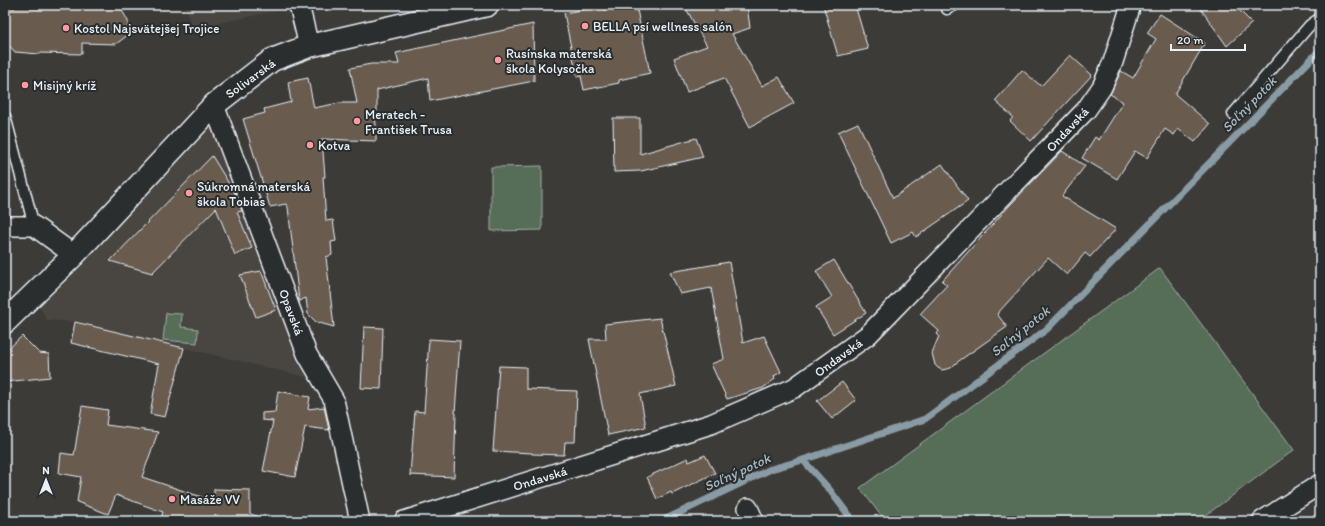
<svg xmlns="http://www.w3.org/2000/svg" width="1325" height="526" font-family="Itim,sans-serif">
<rect width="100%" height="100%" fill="#3d3b38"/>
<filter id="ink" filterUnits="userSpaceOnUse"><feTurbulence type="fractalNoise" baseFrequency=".025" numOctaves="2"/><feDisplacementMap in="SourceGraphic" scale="8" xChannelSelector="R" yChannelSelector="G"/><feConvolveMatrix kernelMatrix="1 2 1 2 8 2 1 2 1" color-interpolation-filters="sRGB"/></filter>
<g filter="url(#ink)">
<path fill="#4a453f" d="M186,5H304L191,29Z
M214,105L323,381L75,322L47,320L33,296Z"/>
<path fill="#576d59" stroke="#a0afa8" d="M542,166V230L491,231V167Z
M1160,268L1294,450L1198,521H885L860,488Z
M166,313L182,314L181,327L198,329L197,343L163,340Z"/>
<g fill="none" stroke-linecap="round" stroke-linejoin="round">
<path stroke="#899ca5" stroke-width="7" d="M803,460L829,489L853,521
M662,521L771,469L803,460L925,419L1047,329L1320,50"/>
</g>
<path fill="#695c50" stroke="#e8f1f8" d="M15,5H119L128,21V35L116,44L82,43V54L39,53V54L15,52L5,41V8H15Z
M627,5H636L650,73L619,80V83L584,90L581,76L577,77L564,13L603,6L604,10Z
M684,5H747L750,28L732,34L762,86L779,77L794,103L750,127L724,78L687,92L674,58L707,46Z
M823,5H855L868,49L838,56Z
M1198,5H1234L1252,23L1227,46Z
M1160,14L1205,43L1175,94L1210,124L1195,142L1178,129L1174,135L1165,129L1147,158L1135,151L1117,179L1082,158L1095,137L1099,140L1123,102L1110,94L1121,71L1133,78L1156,39L1147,33Z
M533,24L534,81L430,101L428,78L377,90V111H374L376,124V141L322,139L325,177H323L326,221L333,220L336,241L331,242L332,255L326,257L334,327L316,322L308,314L306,298L299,301L288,207L286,204L270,207L243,119L265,113L264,109L291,102L288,82L308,78L314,108L339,103H357L350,68L371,64H399L396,53Z
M1070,55L1092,75L1031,141L1010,121L1013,117L995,101L1022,70L1041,86Z
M613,118H640V154L696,138L703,157L641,171L614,172Z
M858,123L893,198L942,164L968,201L916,237L913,232L891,243L838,132Z
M1062,151L1085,166L1062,196L1116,229L1090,257L1085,253L1067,275L1048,258L997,314L1007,327L956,363L951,368L942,370L938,368L935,365L932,353L939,336L937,334L939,331L920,314L947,285L942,281L1010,205Z
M212,156L236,195L242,211L237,212L252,248L235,255L216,208L152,273L110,261Z
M834,260L866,313L833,334L816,307L832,297L816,271Z
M729,262L743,343L764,336L781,372L774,376L775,379L763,388L727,399L711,364L724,359L711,288L680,294L670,272Z
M261,271L276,310L256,317L240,275Z
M660,318L676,386L640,394L646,427L608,435L589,339H606L605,324Z
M75,322L184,348L165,417L150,414L159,364L71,343Z
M364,327L383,328L381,389L361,388Z
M22,336L39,353L49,354L50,377L5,382V352Z
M429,339L460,341L455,413H456L454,477L410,475L415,411L424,412Z
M499,366L526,367V389L577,391L575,442H565L564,455L532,454V453L493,451Z
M842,382L856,400L832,419L817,401Z
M278,391L310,397L308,409L324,407L329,430L305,427L295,477L263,471L273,421L262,420V413L275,412Z
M82,406L108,410L106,425L158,432L142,477L214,501V489L250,490V514L261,517V521H160L163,512L116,495L108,514L77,502L81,477L59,473L61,453L74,455Z
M705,455L715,473L672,494L671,492L657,499L647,477L688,458L689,462Z"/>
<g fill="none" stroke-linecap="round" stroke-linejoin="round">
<g stroke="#e8f1f8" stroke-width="13">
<path id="lane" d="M947,9L955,5
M1233,114L1310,25L1320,18
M5,116L34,226"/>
</g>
<g stroke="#e8f1f8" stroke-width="22">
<path id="street" d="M299,5L309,46
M214,105L307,354L334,400L360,521
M5,226H34L74,255
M748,508L754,521
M404,521L711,424L794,388L868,335L1086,110L1102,87L1113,62L1131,5
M1262,521L1320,484"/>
</g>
<g stroke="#e8f1f8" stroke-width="25">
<path id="secondary" d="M5,322L74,255L214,105L272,60L309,46L487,5"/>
</g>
<use href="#lane" stroke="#2a2d2e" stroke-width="10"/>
<use href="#street" stroke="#2a2d2e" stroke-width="19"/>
<use href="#secondary" stroke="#2a2d2e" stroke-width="22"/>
</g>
</g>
<g fill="#ff9aa2" stroke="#2a2d2e" stroke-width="1.5">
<circle cx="585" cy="26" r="4"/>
<circle cx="66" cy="28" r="4"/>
<circle cx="498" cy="60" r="4"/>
<circle cx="25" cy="85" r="4"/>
<circle cx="357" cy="121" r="4"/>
<circle cx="310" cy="145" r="4"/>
<circle cx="189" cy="193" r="4"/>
<circle cx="172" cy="499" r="4"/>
</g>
<g text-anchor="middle" stroke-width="4" stroke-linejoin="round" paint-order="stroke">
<g font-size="13" fill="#e8f1f8" stroke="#2a2d2e" text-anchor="start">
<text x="593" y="31">BELLA psí wellness salón</text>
<text x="74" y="33">Kostol Najsvätejšej Trojice</text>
<text x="506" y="58">Rusínska materská<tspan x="506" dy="15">škola Kolysočka</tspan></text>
<text x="33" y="90">Misijný kríž</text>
<text x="365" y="119">Meratech -<tspan x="365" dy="15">František Trusa</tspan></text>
<text x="318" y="150">Kotva</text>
<text x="197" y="191">Súkromná materská<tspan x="197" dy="15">škola Tobias</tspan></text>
<text x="180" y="504">Masáže VV</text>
</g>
<g font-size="13" fill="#e8f1f8" stroke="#2a2d2e">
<text transform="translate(250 78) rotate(-36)" y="5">Solivarská</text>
<text transform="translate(1067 129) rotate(-47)" y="5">Ondavská</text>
<text transform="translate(292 312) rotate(69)" y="5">Opavská</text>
<text transform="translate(838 357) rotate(-36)" y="5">Ondavská</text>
<text transform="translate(540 478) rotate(-17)" y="5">Ondavská</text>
</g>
<g font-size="14" font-style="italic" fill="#a9b9c1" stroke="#2a2d2e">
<text transform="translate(1249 104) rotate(-46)" y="5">Soľný potok</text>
<text transform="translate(1020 331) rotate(-39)" y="5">Soľný potok</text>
<text transform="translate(737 472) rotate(-25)" y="5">Soľný potok</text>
</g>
</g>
<rect width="1325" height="526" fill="none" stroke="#2a2d2e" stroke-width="20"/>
<rect x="10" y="10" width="1305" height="506" fill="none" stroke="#e8f1f8" stroke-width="1.5" filter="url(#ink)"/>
<g transform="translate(46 480)" stroke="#2a2d2e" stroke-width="3" paint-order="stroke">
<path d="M0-3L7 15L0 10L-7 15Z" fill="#e8f1f8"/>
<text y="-6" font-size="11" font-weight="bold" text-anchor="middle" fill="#e8f1f8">N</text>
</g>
<path d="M1171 44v6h74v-6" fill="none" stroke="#e8f1f8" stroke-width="2"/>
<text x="1177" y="44" font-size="12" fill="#e8f1f8" stroke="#2a2d2e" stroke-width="3" paint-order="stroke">20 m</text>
</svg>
